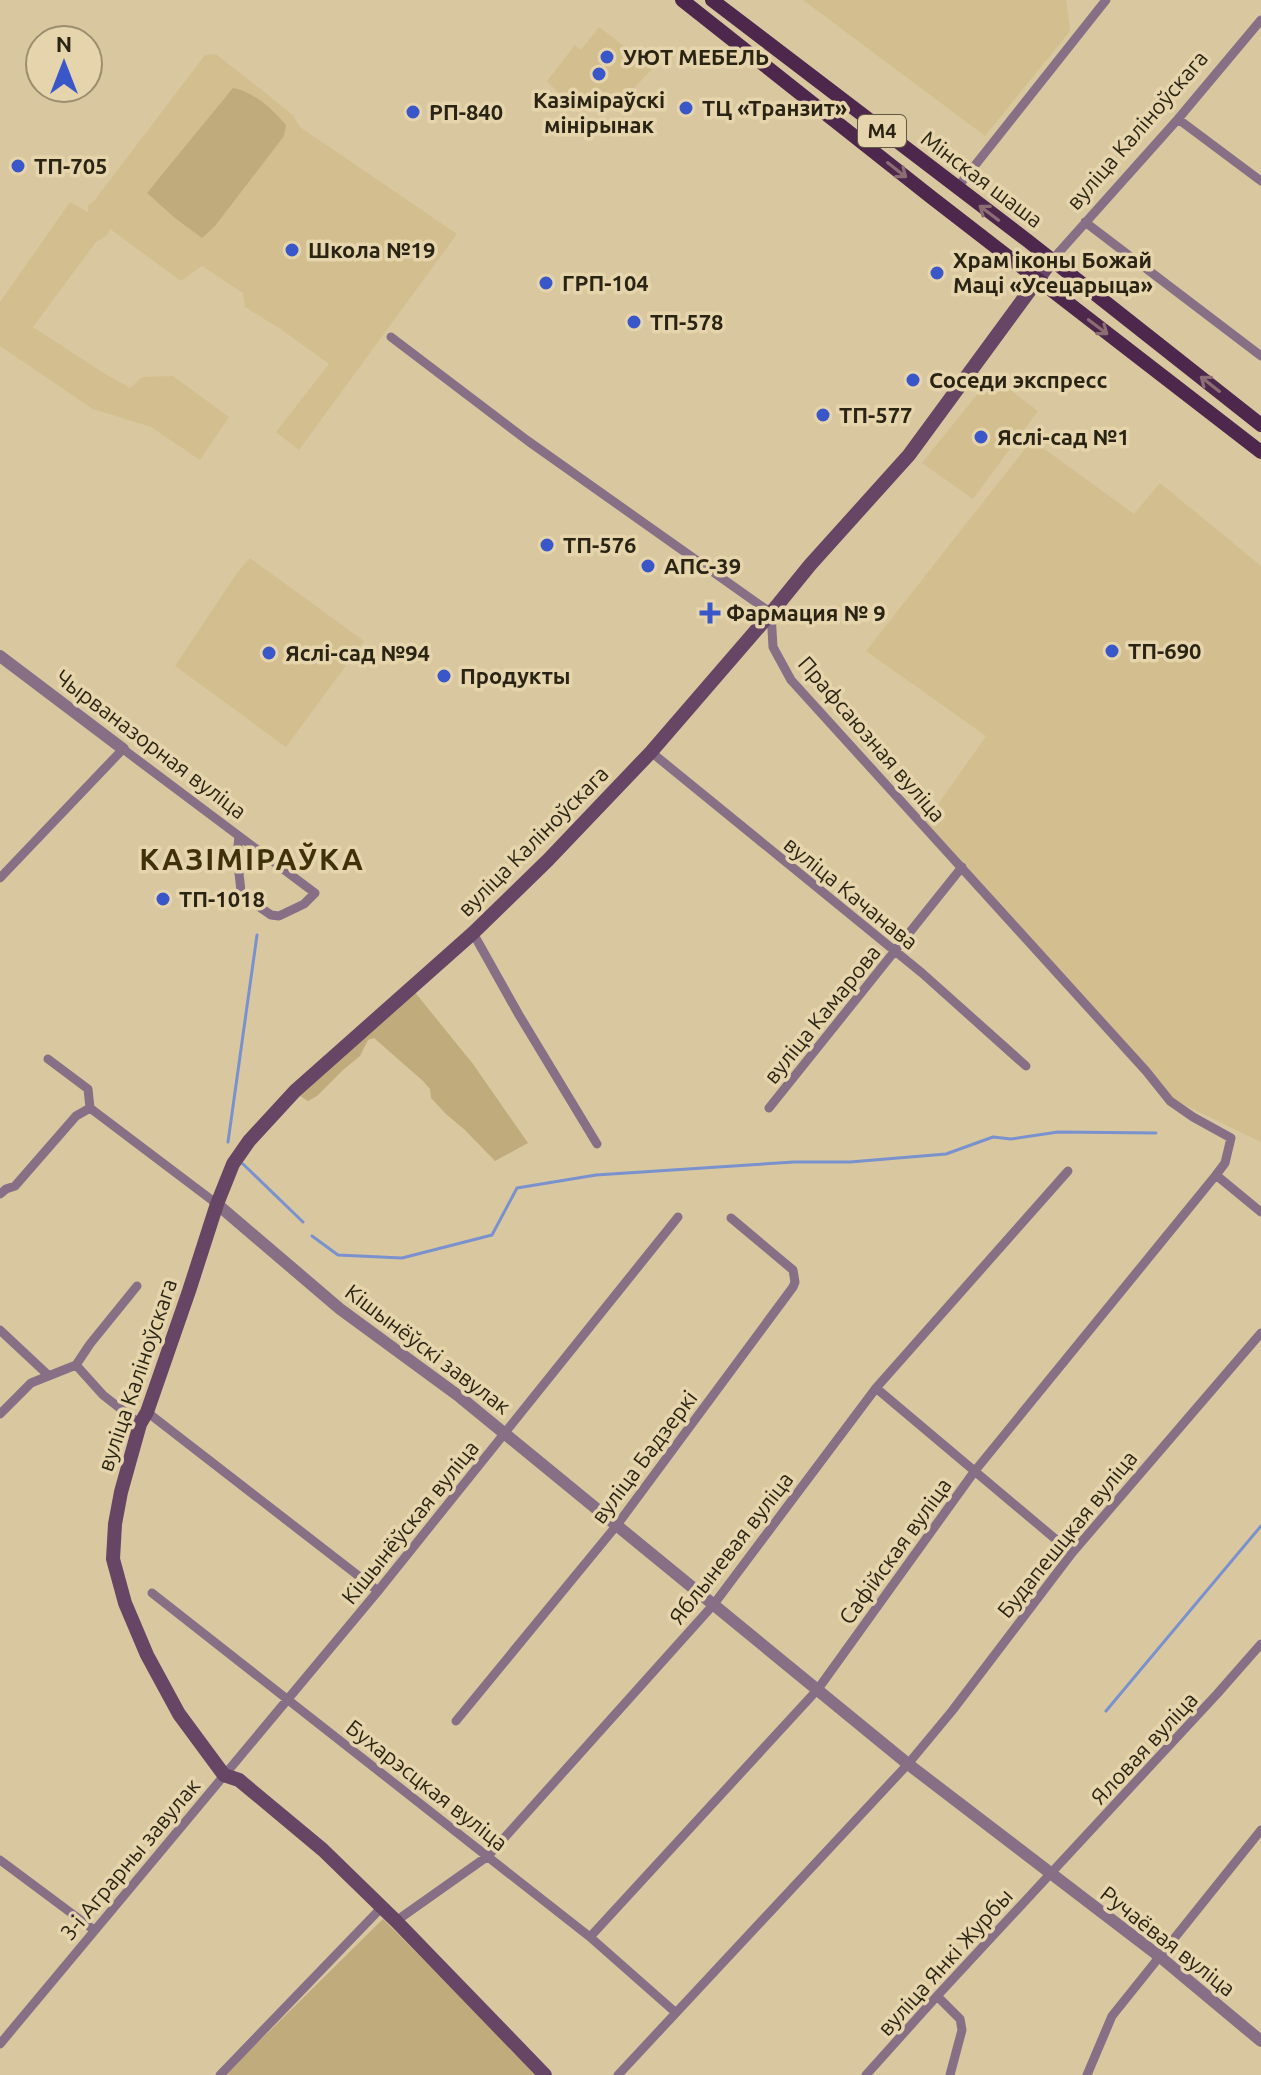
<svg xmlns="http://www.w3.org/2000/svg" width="1261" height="2075" font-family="Ubuntu,sans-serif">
<rect width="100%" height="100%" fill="#d9c89f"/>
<path fill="#d2be8e" d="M803,0H1066L1070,31L985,136Z
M599,27L653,68L619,104L598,88L576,111L547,81L575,45L581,50Z
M216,54L293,115L300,127L457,234L299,450L276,432L329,364L282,330L245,307L243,293L202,266L181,281L110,229L106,236L96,242L33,327L105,374L130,388L142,377L173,376L229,417L200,460L151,427L93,409L0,346V302L70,202L88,212V206L94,201L205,55Z
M992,376L1038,411L973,499L922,463Z
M1032,440L1134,514L1160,483L1261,566V1142L1164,1095L925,823L986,736L866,651Z
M250,558L364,641L286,747L175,666L237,573Z"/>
<path fill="#bfab7b" d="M233,88C253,91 273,110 286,125L284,136L215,226L202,238L175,218L147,193Z
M413,990L473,1064L528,1143L495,1161L465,1130L446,1114L431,1098L430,1089L423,1081L374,1038L368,1040L360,1056L343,1070L317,1096L308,1101L300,1096L304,1088Z
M383,1919L539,2075H225Z"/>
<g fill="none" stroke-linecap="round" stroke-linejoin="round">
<path stroke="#7a91cf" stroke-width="3" d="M228,1142L257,935
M243,1164L303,1222
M312,1236L338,1255L402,1258L492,1235L517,1188L596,1175L794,1162H850L946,1154L993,1137L1011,1139L1058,1132L1156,1133
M1106,1711L1261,1526"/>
<path stroke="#877086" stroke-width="9" d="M1178,119L1261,181
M957,188L1106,0
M1085,222L1261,356
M1052,260L1178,119L1261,20
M391,337L528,441L771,613L773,647L791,680L1146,1071L1170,1101L1193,1117L1231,1138L1225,1163L1216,1175L1261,1212
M651,752L922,973L1026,1066
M0,878L123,749L315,893L304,904L279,916L271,915L248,899L241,891L237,856L239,836
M473,933L519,1015L597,1144
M48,1059L88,1089L90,1108L217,1204
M769,1108L962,867
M0,1194L6,1189L15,1186L76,1116L90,1108
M0,1330L48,1375
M76,1365L103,1395L140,1424
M876,1388L1072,1553
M147,1412L378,1591
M0,1414L31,1383L76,1365L90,1344L137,1286
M152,1593L590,1937L675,2012
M456,1721L617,1525L793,1287L795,1282L793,1270L731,1218
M0,1860L94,1930
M396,1921L488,1856L714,1604L876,1388L1068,1171
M590,1937L818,1689L974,1472L1216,1175
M937,1996L960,2019L962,2030L950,2075
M0,2044L378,1591L678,1217
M220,2075L382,1907
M618,2075L908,1764L952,1711L1072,1553L1261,1333
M866,2075L937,1996L1217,1694L1261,1644
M1087,2075L1112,2016L1261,1830"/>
<path stroke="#877086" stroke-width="12" d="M0,656L123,749
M217,1204L340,1309L460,1397L908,1764L1159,1956L1261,2041"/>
<path stroke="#664565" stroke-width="14" d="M545,2075L396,1921L323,1850L239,1780L224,1775L179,1714L147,1655L125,1603L113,1559L115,1524L121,1492L140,1424L147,1412L189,1291L217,1204L233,1164L249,1141L295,1091L473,933L548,860L651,752L771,613L810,565L909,455L1052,260"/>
<path stroke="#4e274d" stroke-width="14" d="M682,0L931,197L1261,452
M712,0L1028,241L1261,425"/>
</g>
<defs><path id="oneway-shaft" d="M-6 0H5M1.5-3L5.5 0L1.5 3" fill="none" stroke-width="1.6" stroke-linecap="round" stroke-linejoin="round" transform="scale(2)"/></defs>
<g stroke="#8b6d73">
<use href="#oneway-shaft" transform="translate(897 170) rotate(38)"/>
<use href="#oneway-shaft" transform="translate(989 213) rotate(-143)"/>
<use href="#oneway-shaft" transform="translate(1098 327) rotate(37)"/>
<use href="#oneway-shaft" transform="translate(1210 384) rotate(-142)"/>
</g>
<g fill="#3957c9" stroke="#e6d5ac" stroke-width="3">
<circle cx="607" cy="57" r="8"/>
<circle cx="599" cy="74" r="8"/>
<circle cx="686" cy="108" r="8"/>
<circle cx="413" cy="112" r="8"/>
<circle cx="18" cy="166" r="8"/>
<circle cx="292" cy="250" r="8"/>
<circle cx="937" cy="273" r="8"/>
<circle cx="546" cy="283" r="8"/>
<circle cx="634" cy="322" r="8"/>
<circle cx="913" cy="380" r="8"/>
<circle cx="823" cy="415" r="8"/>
<circle cx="981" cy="437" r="8"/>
<circle cx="547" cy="545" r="8"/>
<circle cx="648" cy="566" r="8"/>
<path d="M706 601h8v8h8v8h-8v8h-8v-8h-8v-8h8z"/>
<circle cx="1112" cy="651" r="8"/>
<circle cx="269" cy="653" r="8"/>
<circle cx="444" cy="676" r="8"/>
<circle cx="163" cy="899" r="8"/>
</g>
<g text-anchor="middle" stroke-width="7" stroke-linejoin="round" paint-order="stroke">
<rect fill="#e6d5ac" stroke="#625942" stroke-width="2" x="858" y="115" width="48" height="32" rx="6"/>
<g font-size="20" font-weight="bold" fill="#2a2414">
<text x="882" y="138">М4</text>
</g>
<g font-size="22" font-weight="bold" fill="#2a2414" stroke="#e6d5ac" text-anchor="start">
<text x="623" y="65">УЮТ МЕБЕЛЬ</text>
<text x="599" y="108" text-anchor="middle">Казіміраўскі<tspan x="599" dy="25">мінірынак</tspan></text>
<text x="702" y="116">ТЦ «Транзит»</text>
<text x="429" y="120">РП-840</text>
<text x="34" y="174">ТП-705</text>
<text x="308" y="258">Школа №19</text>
<text x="953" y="268">Храм іконы Божай<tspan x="953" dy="25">Маці «Усецарыца»</tspan></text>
<text x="562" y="291">ГРП-104</text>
<text x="650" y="330">ТП-578</text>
<text x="929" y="388">Соседи экспресс</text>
<text x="839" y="423">ТП-577</text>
<text x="997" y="445">Яслі-сад №1</text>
<text x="563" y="553">ТП-576</text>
<text x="664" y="574">АПС-39</text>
<text x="726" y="621">Фармация № 9</text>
<text x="1128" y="659">ТП-690</text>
<text x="285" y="661">Яслі-сад №94</text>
<text x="460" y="684">Продукты</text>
<text x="179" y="907">ТП-1018</text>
</g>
<g font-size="22" fill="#2a2414" stroke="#e6d5ac">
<text transform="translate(1137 130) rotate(-49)" y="8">вуліца Каліноўскага</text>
<text transform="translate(982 179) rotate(37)" y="8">Мінская шаша</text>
<text transform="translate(872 739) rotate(49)" y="8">Прафсаюзная вуліца</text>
<text transform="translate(151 744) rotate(37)" y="8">Чырваназорная вуліца</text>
<text transform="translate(533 841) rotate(-45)" y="8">вуліца Каліноўскага</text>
<text transform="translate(851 893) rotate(39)" y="8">вуліца Качанава</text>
<text transform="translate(822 1014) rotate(-51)" y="8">вуліца Камарова</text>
<text transform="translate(428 1349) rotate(37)" y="8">Кішынёўскі завулак</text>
<text transform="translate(137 1375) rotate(-71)" y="8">вуліца Каліноўскага</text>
<text transform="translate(644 1457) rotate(-53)" y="8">вуліца Бадзеркі</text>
<text transform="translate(410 1522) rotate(-51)" y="8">Кішынёўская вуліца</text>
<text transform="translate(1067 1534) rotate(-51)" y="8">Будапешцкая вуліца</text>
<text transform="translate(731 1548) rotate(-52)" y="8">Яблыневая вуліца</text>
<text transform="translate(895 1551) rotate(-54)" y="8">Сафійская вуліца</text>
<text transform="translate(1144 1748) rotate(-47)" y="8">Яловая вуліца</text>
<text transform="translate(427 1785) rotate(38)" y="8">Бухарэсцкая вуліца</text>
<text transform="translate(130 1859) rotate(-50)" y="8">3-і Аграрны завулак</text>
<text transform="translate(1168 1941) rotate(38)" y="8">Ручаёвая вуліца</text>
<text transform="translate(945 1962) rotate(-48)" y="8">вуліца Янкі Журбы</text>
</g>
<g font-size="30" font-weight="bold" letter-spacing="2" fill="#40310a" stroke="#e6d5ac">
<text x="252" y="870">КАЗІМІРАЎКА</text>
</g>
</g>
<g transform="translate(64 64)"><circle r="38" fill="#e6d5ac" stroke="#9b8e6f" stroke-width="2"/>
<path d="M0-6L14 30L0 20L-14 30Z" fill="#3957c9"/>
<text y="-12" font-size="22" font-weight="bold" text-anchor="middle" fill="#2a2414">N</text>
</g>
</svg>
